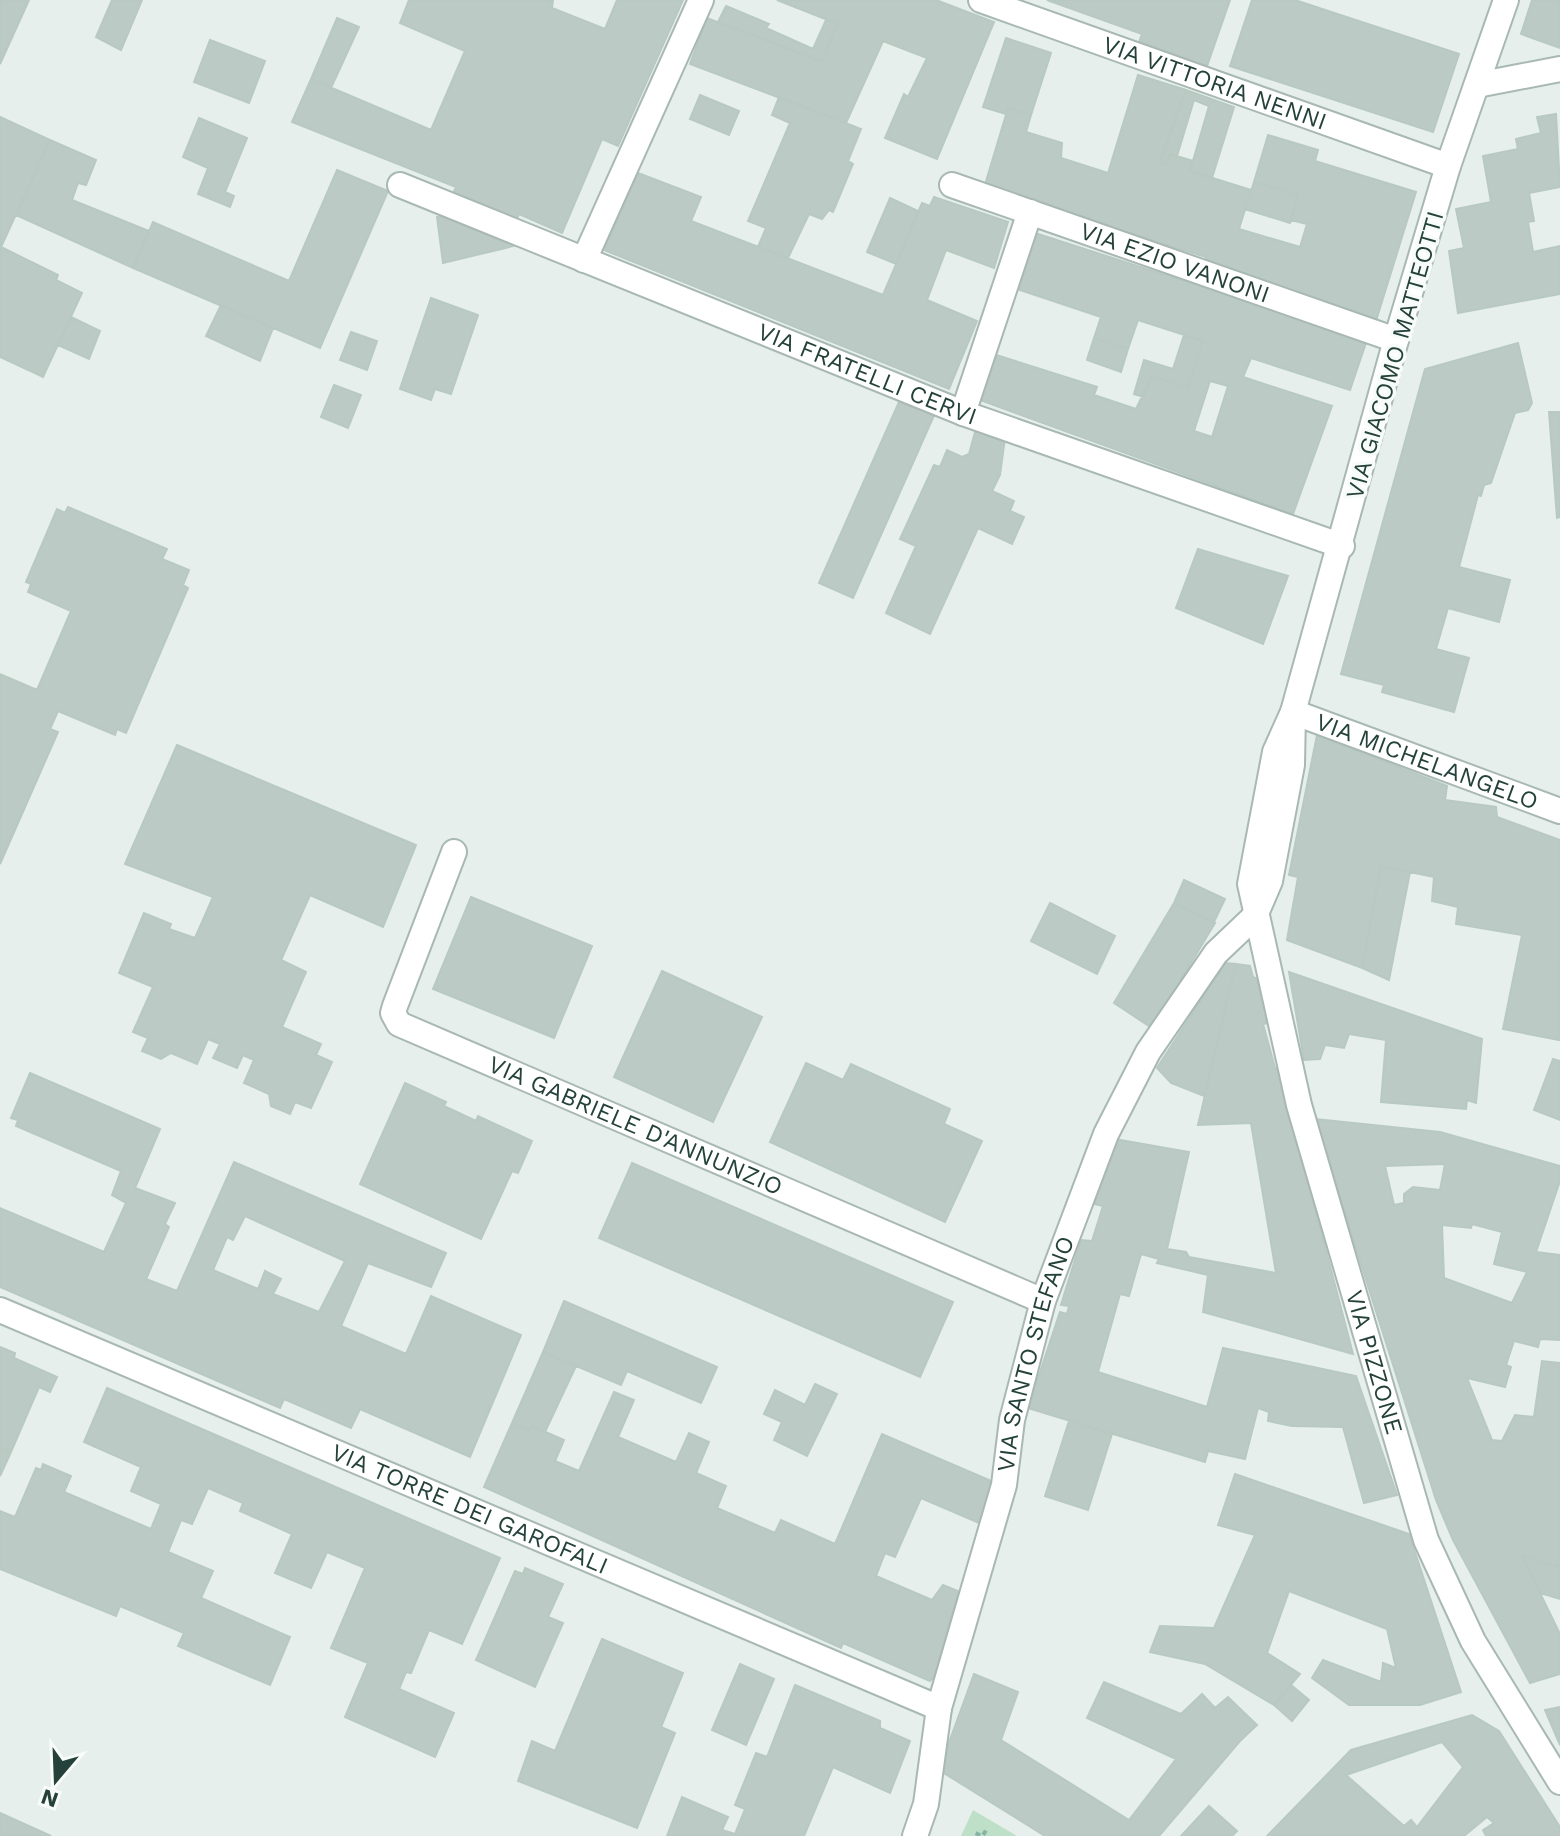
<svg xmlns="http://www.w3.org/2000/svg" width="1560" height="1836" font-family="'Work Sans',sans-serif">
<rect width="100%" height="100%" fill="#e6efeb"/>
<path fill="#bfe0c8" d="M973,1810L1017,1836H961Z"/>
<path fill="#bbcac4" stroke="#b8c9c2" stroke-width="2" fill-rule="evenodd" d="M0,0H29L0,64Z
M112,0H142L121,50L96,37Z
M409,0H553L552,8L605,29L617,0H683L618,146L602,139L562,233L519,214L516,221L453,194L456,187L292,122L311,79L431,130L465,51L400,23Z
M777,0H936L994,22L937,159L885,138L904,94L908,97L927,58L883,41L846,123L690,64L707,18L821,61L838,24Z
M1047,0H1230L1206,69L1138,45L1142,34Z
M1252,0H1295L1459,54L1433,132L1230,66Z
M1532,0H1560V48L1521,34Z
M726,6L769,24L766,28L813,49L826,20L838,24L821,61L718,22Z
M337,18L359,27L331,88L311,79Z
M1006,38L1051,53L1031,115L1008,108L1006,114L983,107Z
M210,40L265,61L249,103L194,82Z
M1138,75L1186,90L1160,162L1167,164L1170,154L1193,161L1190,171L1251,190L1239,229L1300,247L1307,224L1291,220L1298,195L1254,182L1268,135L1318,150L1315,161L1416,192L1375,324L1204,266L1206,257L984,188L1008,108L1031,115L1026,132L1062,143L1061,158L1108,173Z
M1186,90L1234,107L1212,178L1190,171L1209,106L1194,100L1177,156L1170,154L1167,164L1160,162Z
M700,95L739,111L729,135L690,119Z
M779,97L861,129L848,161L853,164L833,212L829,210L822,219L809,214L788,258L758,247L766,228L748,221L790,123L772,115Z
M1556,114L1560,187L1529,193L1534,221L1528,222L1533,252L1560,246V294L1458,313L1449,251L1464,248L1456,209L1491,202L1483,156L1518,149L1516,139L1541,133L1537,117Z
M0,117L50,140L1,247L58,275L56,280L82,293L43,377L0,357Z
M199,118L247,138L225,192L234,196L230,207L198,194L208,168L183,157Z
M50,140L96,160L86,185L78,183L72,200L149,231L133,268L16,215Z
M337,170L388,191L320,348L133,268L153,222L289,281Z
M638,173L701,197L691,221L883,295L922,203L930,206L934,197L1008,222L994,268L946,250L927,300L977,321L949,389L604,250Z
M1254,182L1298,195L1290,223L1245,209Z
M890,198L918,211L896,264L867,252Z
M437,217H454L526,243L443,263Z
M1032,232L1367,340L1350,390L1251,358L1243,377L1332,406L1293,514L977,399L990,353L1097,387L1094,395L1136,409L1152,376L1188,388L1203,341L1138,320L1128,349L1094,338L1101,317L1014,288ZM1210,381L1228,386L1212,437L1194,431Z
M431,298L478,315L451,394L435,389L431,400L400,389Z
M221,305L273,328L260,361L206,336Z
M71,317L100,331L89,359L58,345Z
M351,332L377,341L367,370L340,360Z
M1184,335L1203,341L1188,388L1152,376L1144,397L1134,394L1144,360L1173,369Z
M1094,338L1128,349L1121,372L1087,360Z
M1518,343L1532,403L1528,410L1515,413L1491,483L1484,485L1481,496L1478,495L1459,567L1510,580L1499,622L1448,608L1436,649L1469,658L1454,712L1382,692L1384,685L1341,674L1425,369Z
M334,385L361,395L348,428L321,417Z
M902,395L936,411L853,598L819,583Z
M1549,412H1560V517L1557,518Z
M977,425L1005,438L1000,475L992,491L1014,501L1010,511L1024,517L1012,544L978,528L930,634L886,613L916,546L900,539L934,465L940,467L947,450L962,457L969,454Z
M68,507L167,549L162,559L189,570L183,585L188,588L126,733L117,729L115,735L58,711L50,729L58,732L0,864V674L37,690L71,611L28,592L31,584L26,582L57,509L65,513Z
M1198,549L1288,576L1263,644L1176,608Z
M1317,735L1447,786L1445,800L1496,807L1497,817L1560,840L1559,1040L1503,1029L1522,935L1456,924L1458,907L1432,901L1434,877L1381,866L1362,968L1287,940L1298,877L1289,875Z
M177,745L416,845L383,927L310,895L281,960L306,972L282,1027L321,1044L316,1055L332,1062L311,1108L295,1102L290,1114L271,1106L269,1094L244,1083L254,1060L243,1055L237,1068L213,1058L220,1044L208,1039L197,1064L171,1053L161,1059L142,1051L148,1038L133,1032L153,987L119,973L144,913L171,924L169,929L195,938L213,897L125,864Z
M1381,866L1410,872L1389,980L1362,968Z
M1184,880L1225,899L1214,922L1174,903Z
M471,897L592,946L554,1038L433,989Z
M1050,903L1115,936L1097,974L1031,941Z
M1174,903L1215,923L1152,1028L1114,1003Z
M1225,963L1236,964L1204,1096L1171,1083L1157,1068Z
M1236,964L1250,966L1253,977L1258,979L1269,1023L1263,1024L1275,1068L1279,1070L1353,1354L1203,1312L1208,1275L1157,1263L1159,1259L1141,1254L1129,1296L1120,1294L1098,1372L1207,1407L1223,1348L1356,1376L1397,1495L1364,1503L1343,1427L1292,1426L1268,1421L1269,1412L1258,1408L1245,1459L1208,1451L1205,1462L1028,1408L1060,1312L1067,1314L1069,1306L1061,1305L1081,1240L1092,1241L1103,1206L1094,1204L1114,1139L1189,1152L1167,1249L1186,1252L1189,1257L1276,1273L1251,1123L1198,1125Z
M662,971L762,1017L713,1122L614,1077Z
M1289,972L1482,1039L1476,1103L1467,1100L1466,1109L1381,1102L1386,1040L1349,1034L1344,1048L1325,1045L1320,1059L1304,1060Z
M1553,1059L1560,1061V1120L1534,1110Z
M806,1063L843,1080L851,1064L950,1109L944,1124L982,1141L945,1222L770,1142Z
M30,1073L160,1129L135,1188L175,1203L165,1224L169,1227L146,1279L177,1291L234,1162L446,1253L431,1287L368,1263L341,1326L406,1354L431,1296L521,1335L470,1457L360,1409L351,1428L284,1399L280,1408L0,1287V1208L104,1252L126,1203L112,1195L121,1171L16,1126L18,1120L11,1118ZM245,1216L345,1261L319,1312L273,1294L281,1279L265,1271L258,1289L213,1270L227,1237L233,1240Z
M405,1083L446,1102L444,1106L476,1121L478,1116L532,1141L518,1173L512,1171L481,1239L360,1184Z
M1315,1119L1440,1132L1560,1166V1181L1536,1252L1560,1255V1340L1540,1339L1538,1347L1514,1341L1506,1365L1511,1367L1505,1387L1467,1378L1492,1440L1502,1441L1515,1415L1534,1417L1542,1361L1560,1363V1567L1522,1556L1560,1634V1674L1530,1683L1453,1540L1436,1500ZM1445,1164L1440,1190L1413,1187L1404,1194V1203L1394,1205L1385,1166ZM1472,1224L1502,1232L1494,1264L1527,1272L1512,1303L1444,1278L1442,1225L1471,1228Z
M632,1163L953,1302L920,1377L599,1238Z
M564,1301L717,1367L701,1403L627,1371L621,1385L543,1352Z
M0,1347L15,1353L14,1358L57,1377L50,1392L39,1387L11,1452L0,1447Z
M543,1352L576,1366L545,1432L532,1426L529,1431L512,1423Z
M815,1384L837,1394L807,1456L774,1440L782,1422L764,1414L775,1390L805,1405Z
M107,1388L500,1558L462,1644L429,1630L411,1673L406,1672L399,1689L454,1713L435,1757L345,1717L368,1663L331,1648L365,1568L327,1552L311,1588L275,1573L292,1534L240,1511L243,1503L208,1488L192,1524L181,1520L168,1552L213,1571L201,1598L290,1637L270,1685L178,1646L184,1633L120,1606L116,1616L0,1569V1511L15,1517L36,1468L41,1470L43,1464L71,1476L64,1492L151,1529L161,1504L131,1491L141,1467L84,1442Z
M614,1392L634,1400L618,1437L676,1462L689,1433L709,1442L696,1473L726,1486L717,1508L775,1533L781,1520L835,1544L882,1434L996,1483L979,1523L921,1498L895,1557L885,1553L876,1576L932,1600L943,1585L958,1591L936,1675L930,1681L843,1643L841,1648L484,1487L512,1423L529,1431L532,1426L564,1440L555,1461L579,1471Z
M1069,1421L1112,1434L1088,1510L1045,1496Z
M0,1447L11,1452L0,1476Z
M1235,1474L1409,1534L1461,1692L1420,1705H1349L1312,1678L1323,1660L1381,1682L1383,1663L1396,1668L1387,1629L1289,1591L1267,1653L1300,1674L1274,1705L1205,1664L1150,1652L1160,1626L1214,1628L1255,1535L1218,1525Z
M1522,1556L1560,1567V1599L1540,1593Z
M525,1568L563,1584L548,1617L563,1623L535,1687L476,1660L515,1571L523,1574Z
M602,1639L683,1673L661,1727L675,1733L637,1828L518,1781L532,1741L555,1751Z
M740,1664L774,1679L746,1745L712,1730Z
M974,1674L1018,1692L1001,1740L1129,1820L1176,1759L1087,1718L1104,1682L1181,1714L1202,1694L1215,1708L1228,1697L1257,1725L1240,1741L1159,1836H1045L939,1770Z
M795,1685L880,1721V1728L910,1741L890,1793L833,1767L804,1836H667L682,1797L728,1817L722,1830L735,1834L745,1809L735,1805L756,1753L767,1757Z
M1291,1685L1309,1700L1292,1721L1274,1705Z
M1560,1707V1745L1545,1710Z
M1472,1715L1499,1731L1560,1827V1836H1486L1483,1830L1494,1823L1487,1817L1464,1836H1267L1351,1750ZM1442,1742L1463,1767L1417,1827L1411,1820L1404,1826L1346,1775Z
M1209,1806L1237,1831L1232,1836H1181Z
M0,1813L51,1836H0Z"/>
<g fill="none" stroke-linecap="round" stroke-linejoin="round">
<g stroke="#a8b8b2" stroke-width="28">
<g id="street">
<path id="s1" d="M981,0L1448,166"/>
<path id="s2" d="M1506,0L1448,166L1396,340L1293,712L1275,752L1250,884L1299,1105L1426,1540L1473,1641L1560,1782"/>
<path d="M1477,85L1560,69"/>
<path id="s3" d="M400,185L963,413L1342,546"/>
<path id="s4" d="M952,185L1396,340"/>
<path d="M584,260L701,0"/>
<path d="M963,413L1030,212"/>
<path id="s5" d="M454,852L395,1006L393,1013L399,1024L1043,1301"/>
<path id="s6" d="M0,1310L939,1708"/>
<path id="s7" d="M915,1836L926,1804L939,1708L1004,1485L1012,1420L1043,1301L1106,1134L1148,1052L1216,953L1255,916L1270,881L1292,765L1293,712L1560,811"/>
</g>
</g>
<path stroke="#86b3a5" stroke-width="5" stroke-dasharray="4 6" stroke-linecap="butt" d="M977,1836L980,1830L990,1836"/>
<use href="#street" stroke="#fff" stroke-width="24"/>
</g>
<g text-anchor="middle" stroke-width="7" stroke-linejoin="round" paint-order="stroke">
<g font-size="24" fill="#24423a" stroke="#f7fbf9">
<text dy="8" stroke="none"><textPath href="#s1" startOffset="248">VIA VITTORIA NENNI</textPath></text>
<text dy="8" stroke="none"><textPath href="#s4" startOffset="236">VIA EZIO VANONI</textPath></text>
<text transform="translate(1395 355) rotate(-74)" y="8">VIA GIACOMO MATTEOTTI</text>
<text dy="8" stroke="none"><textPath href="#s3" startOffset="504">VIA FRATELLI CERVI</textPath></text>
<text dy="8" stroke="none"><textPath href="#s7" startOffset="1348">VIA MICHELANGELO</textPath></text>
<text dy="8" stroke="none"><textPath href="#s5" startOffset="442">VIA GABRIELE D'ANNUNZIO</textPath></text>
<text dy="8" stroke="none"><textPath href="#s7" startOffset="498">VIA SANTO STEFANO</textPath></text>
<text dy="8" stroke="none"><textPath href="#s2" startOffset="1416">VIA PIZZONE</textPath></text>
<text dy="8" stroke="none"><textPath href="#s6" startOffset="510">VIA TORRE DEI GAROFALI</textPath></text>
</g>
</g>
<g transform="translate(56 1780) rotate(199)" stroke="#f7fbf9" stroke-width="6" paint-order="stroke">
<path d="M0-6L14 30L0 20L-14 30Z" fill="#24423a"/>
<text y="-12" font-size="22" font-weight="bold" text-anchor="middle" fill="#24423a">N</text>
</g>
</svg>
